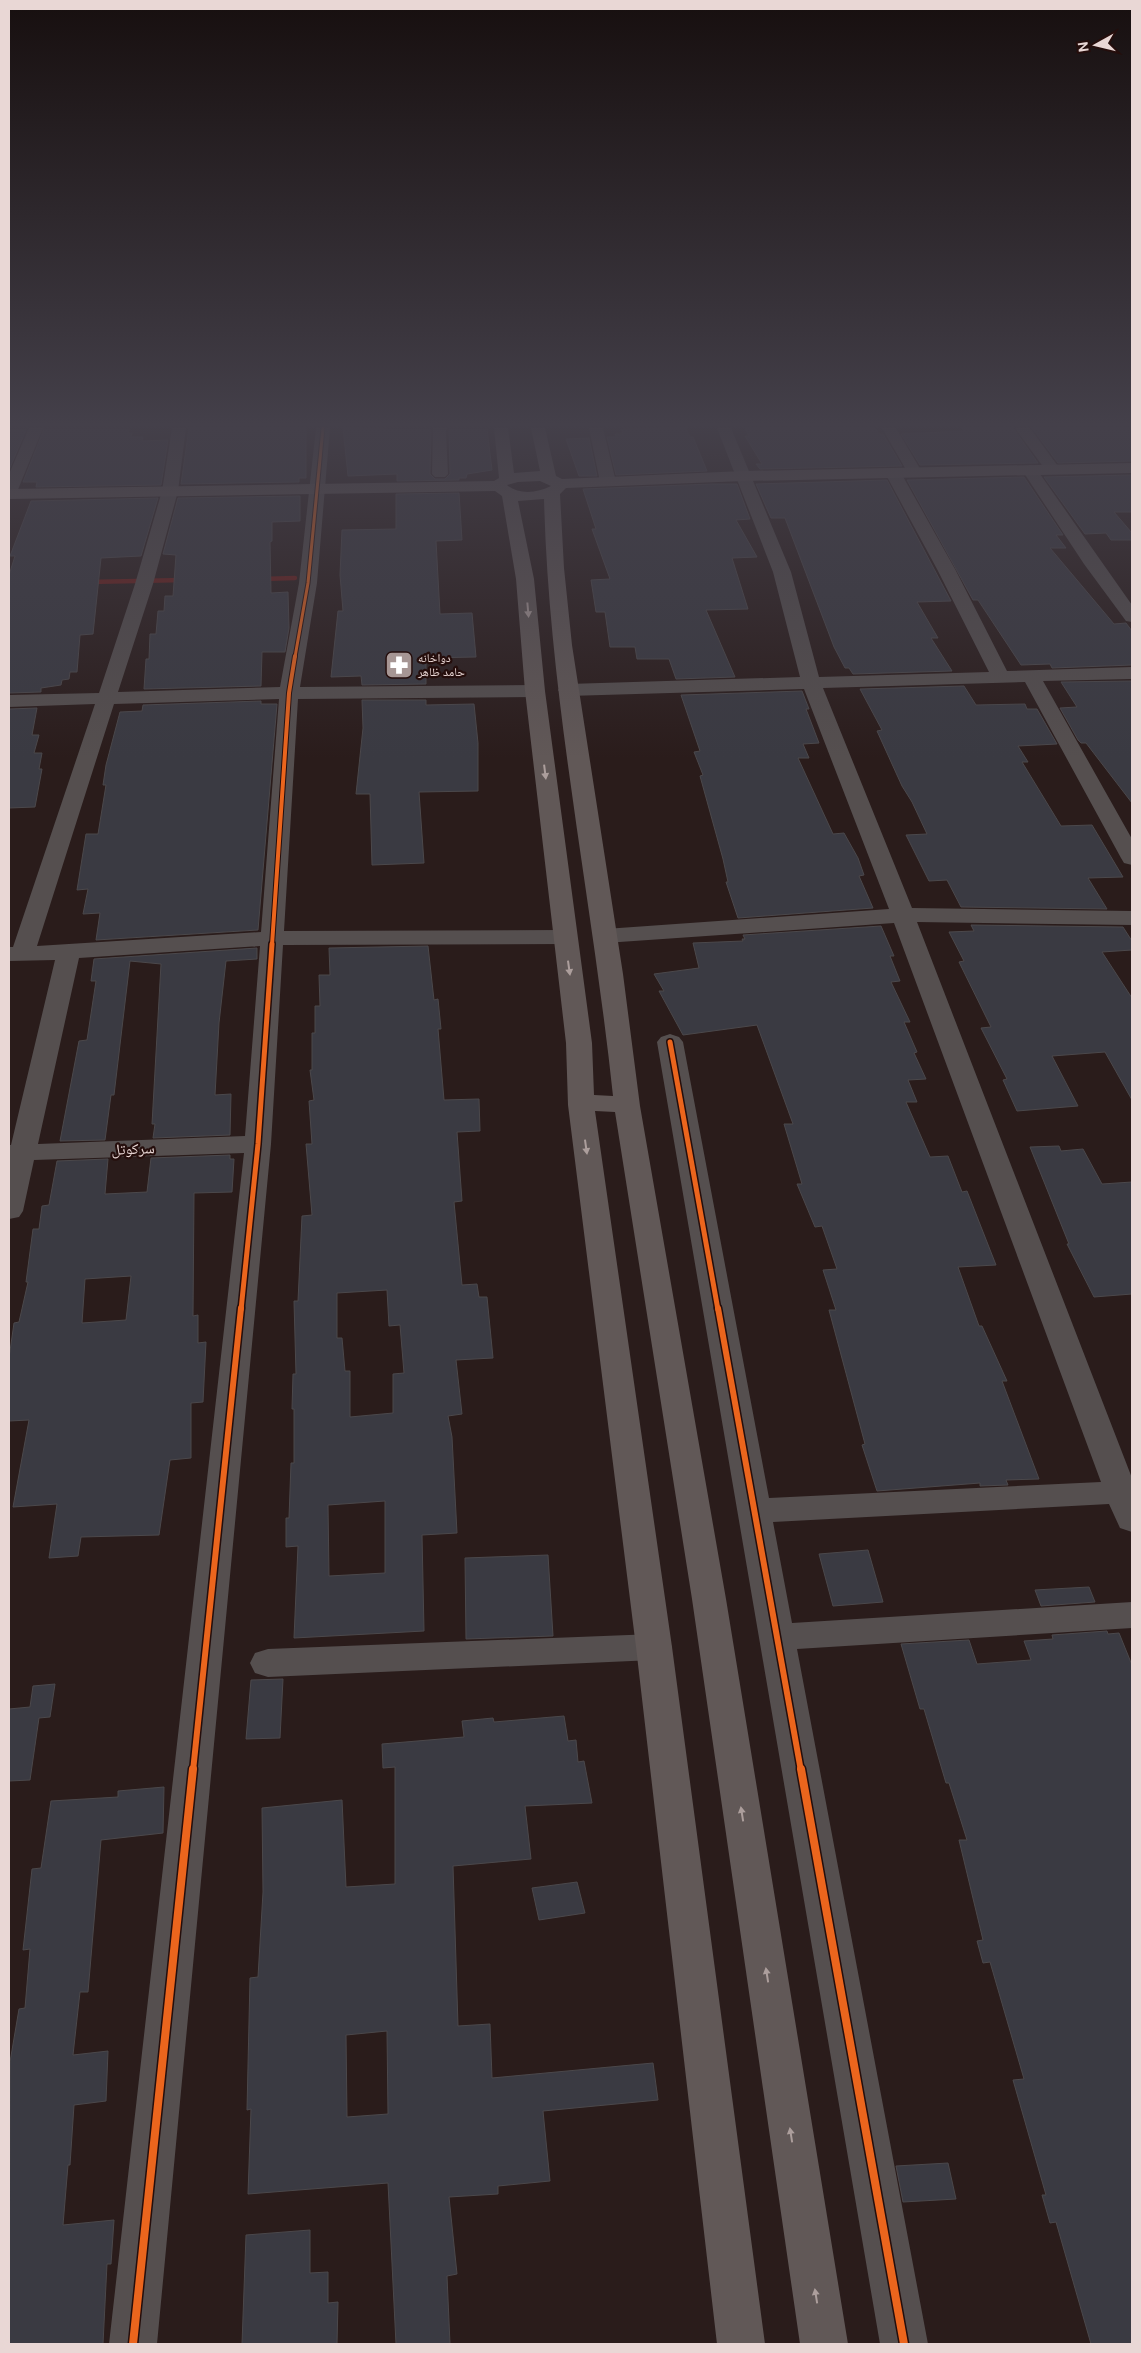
<svg xmlns="http://www.w3.org/2000/svg" width="1141" height="2353" font-family="'DM Sans','Noto Naskh Arabic',sans-serif">
<rect width="100%" height="100%" fill="#2a1c1b"/>
<g fill="none" stroke-linecap="round" stroke-linejoin="round">
<path stroke="#6e1c18" stroke-width="4.5" d="M261,579L295,578
M88,582L184,580"/>
</g>
<path fill="#3a3a42" stroke="#4b484b" fill-rule="evenodd" d="M189,428H306V478H299V482L181,484Z
M343,428L431,430L430,474L435,479H445L450,474L449,430L487,429L492,470L467,474L466,478H459V480L397,481V474L348,476Z
M686,428L690,437H693L707,471L616,475L607,437H616L615,434H623L621,429Z
M745,428H875L879,434H883L902,466L760,469L756,464H762L745,436H749Z
M961,428H1013L1038,463L920,465L901,434L964,431Z
M1032,428H1132V461L1058,463Z
M44,429H129L128,434L132,433L131,437H143L142,441L168,440L161,485L36,487L37,482H23Z
M9,430H26L9,470Z
M589,438L597,476H579L566,439Z
M1132,475V512H1114L1132,533V540H1111L1106,533L1085,534L1044,477Z
M1024,477L1063,535H1056L1066,548H1050L1114,624L1126,623L1132,631V665L1052,668L1050,664L1021,665L978,600H973L907,480Z
M887,480L951,601L917,602L938,638H931L952,671L853,674L849,668H845L834,647L785,518H771L756,484Z
M712,484H737L750,519L736,520L757,557L732,558L748,609L706,610L735,677L676,679L669,659H637L635,647H610L605,612H596L591,580L610,579L592,529H596L583,489Z
M459,493L462,540L436,541L440,614L472,613L476,657L426,658V684L362,685L361,676L331,677L338,611H343L340,575L342,530L396,529V494Z
M300,496V521L272,522V541L270,542L271,593L288,592L289,628L285,652H262L261,686L144,689L146,659H149L150,634H156L158,611H164L165,596H173L176,555L163,554L178,498Z
M158,498L141,556L101,558L93,634L80,635L77,672H70L69,679L62,680L61,685L41,688V692L9,693V575L15,556H10L31,501Z
M1132,681V803L1086,743H1081L1078,740L1060,708L1077,707L1061,682Z
M964,686L976,705L1025,704L1027,709H1037L1057,744L1018,746L1028,762H1022L1061,826L1092,825L1123,877L1088,878L1107,909L961,907L947,880L929,881L906,835L927,834L912,802L902,786L877,731L882,730L860,689Z
M802,691L809,709H806L819,743L803,744L809,758H798L833,834L844,833L858,858L864,875L859,876L873,908L738,918L726,882H728L723,859L700,776L703,775L694,752L700,751L681,695Z
M362,700H426V705L474,704L478,743V791L419,792L424,863L372,865L370,794H356L363,728Z
M261,701V704H277L258,930L96,940L100,913L83,914L88,889L77,890L86,834H98L106,785H103L106,765L120,712L142,711L143,705Z
M37,708L32,735H39L34,753H42L39,769H42L35,807L9,808V709Z
M971,925L1123,927L1132,941V950L1102,952L1132,998V1100L1105,1052L1052,1056L1078,1106L1017,1111L1003,1080L1007,1079L981,1028L991,1027L959,962L964,961L949,932L974,931Z
M881,926L894,956H890L900,981L891,982L910,1022H904L917,1052L914,1053L926,1079L908,1080L917,1102H906L930,1157L948,1156L962,1192L967,1191L996,1265L958,1267L979,1326H982L1007,1381H1002L1039,1479L1006,1480L1008,1485L980,1486V1483L877,1491L862,1445L865,1444L829,1310H836L823,1270L837,1269L822,1226L815,1227L797,1184H802L784,1124H793L757,1025L683,1035L659,991H664L654,974L699,968L693,943L743,941L742,939H745L743,935Z
M428,946L434,1000L438,999L441,1029H438L444,1100L479,1099L480,1131L457,1132L462,1201L454,1202L462,1285L477,1284L479,1297H487L493,1358L456,1360L462,1414L448,1416L452,1437L457,1533L422,1535L424,1631L294,1638L298,1546L286,1547V1518H289L291,1463H294V1409H292L293,1374H296L294,1301H298L302,1216L312,1215L306,1144H312L309,1101L314,1100L310,1070H312V1033H315V1006H320L319,975H330L329,948ZM387,1290L389,1326L400,1325L404,1373L393,1374V1413L350,1417V1371H345L342,1338H337V1293ZM385,1501V1573L329,1576L328,1505Z
M257,948V959L226,961L219,1023L215,1095L231,1094L230,1135L153,1138L155,1124H152L161,964L130,961L114,1095H111L105,1140L60,1141L79,1041L87,1040L96,981H91L94,959Z
M1059,1146L1061,1151L1083,1149L1102,1184L1132,1182V1294L1094,1297L1067,1244H1069L1030,1147Z
M230,1155V1159H234L232,1192L194,1193L193,1316L198,1315V1343L206,1342L203,1402L191,1403V1458L170,1460L159,1535L81,1537L78,1556L49,1558L57,1504L13,1507L29,1420L9,1421V1358L14,1323L19,1322L28,1282H26L33,1229H39L42,1206L49,1205L57,1161L108,1159L105,1194L147,1192L151,1158ZM131,1276L126,1320L82,1323L85,1279Z
M868,1550L883,1602L833,1606L819,1554Z
M548,1555L553,1636L466,1639L465,1558Z
M1089,1587L1095,1602L1041,1606L1035,1590Z
M1107,1631L1108,1634L1119,1633L1132,1665V2344H1091L1056,2222L1050,2223L1042,2195H1046L1013,2080L1024,2079L990,1962L983,1963L977,1941L983,1940L959,1840H967L949,1783H946L924,1709H920L901,1644L969,1640L977,1664L1031,1660L1024,1641L1053,1639L1052,1635Z
M283,1679L280,1738L246,1739L251,1680Z
M55,1684L50,1717L39,1718L30,1780L9,1781V1709L30,1707L33,1686Z
M564,1716L568,1741L576,1740L578,1762L584,1761L592,1803L525,1806L531,1859L453,1866L458,2026L490,2024L492,2078L653,2063L658,2100L543,2111L550,2181L498,2186V2194L449,2197L457,2274L447,2276L450,2344H396L388,2183L248,2194L251,2109L247,2110L250,1978L258,1977L263,1892L262,1808L342,1800L346,1887L395,1884V1767L383,1768L382,1744L464,1737L462,1721L493,1718L494,1722ZM387,2031L388,2114L347,2117L346,2035Z
M164,1787L163,1833L101,1840L88,1992H80L73,2055L108,2051L106,2101L74,2105L70,2165H68L63,2225L114,2220L111,2264H107L103,2344H9L10,2062L19,2009L25,2008L30,1949L23,1950L32,1869L41,1868L51,1801L118,1797V1791Z
M577,1882L585,1913L539,1920L532,1888Z
M948,2163L956,2199L903,2202L896,2166Z
M310,2230V2273L328,2272V2303L338,2302L337,2344H242L246,2235Z"/>
<g fill="none" stroke-linecap="round" stroke-linejoin="round">
<path fill="#554f4f" fill-rule="evenodd" d="M29,428H43L17,492L15,495L9,497V474Z
M172,428H186L178,491L153,584L118,692L280,687L299,583L316,428H330L317,583L300,687L535,685L542,687L545,691L542,695L535,697L298,699L284,931L565,930L573,932L577,937L573,942L565,944L283,945L271,1144L157,2344H109L244,1153L34,1160L23,1211L19,1217L9,1219V1145H11L55,960L9,961V947H13L95,704L9,707V695L99,693L135,584L162,491ZM279,699L261,932L37,946L114,704ZM260,946L245,1136L38,1144L79,958Z
M433,428H448L446,431L448,474L445,477H435L432,474Z
M589,428H603L616,482L614,485H602L600,482Z
M717,428H731L791,572L819,677L989,672L937,569L885,473L888,470H898L901,473L955,569L1007,671L1132,667V679L1043,681L1132,839V865L1124,863L1121,858L1025,682L823,688L912,908L1132,911V925L917,922L1132,1478V1532L1120,1528L1109,1504L773,1522L792,1623L1132,1602V1628L797,1649L928,2344H880L657,1042L661,1037L670,1034L679,1037L683,1042L769,1498L1101,1482L894,923L605,943L597,941L593,936L597,931L605,929L889,909L804,689L568,696L561,694L558,690L561,686L568,684L800,677L773,572Z
M882,428H896L922,472L919,475H909Z
M1015,428H1030L1060,469L1057,472H1047Z
M1030,465L1035,467L1132,605V622L1126,621L1084,564L1022,470Z
M654,1634L667,1637L672,1647L667,1657L654,1660L268,1677L255,1673L250,1663L255,1653L268,1649Z"/>
<path fill="#615857" fill-rule="evenodd" d="M494,428H508L514,473L540,471L531,428H545L556,476L562,479L744,471L1132,463V473L744,481L566,488L560,494L564,568L572,645L623,974L640,1106L726,1599L848,2344H800L692,1599L615,1112L595,1111L672,1647L765,2344H717L636,1647L568,1105L566,1043L525,691L516,579L502,496L495,491L9,499V489L494,481L499,478ZM540,481L551,486C537,493 519,495 507,485L518,482ZM544,499C549,699 592,897 613,1096L594,1095L592,1043L545,691L534,579L518,501Z"/>
<g stroke="#250e0c" stroke-width="5">
<path id="cycleway-far4" d="M295,657L308,583L323,428"/>
</g>
<g stroke="#250e0c" stroke-width="6">
<path id="cycleway-far3" d="M272,945L289,693L295,656"/>
</g>
<g stroke="#250e0c" stroke-width="8">
<path id="cycleway-far2" d="M670,1042L718,1310
M241,1310L258,1144L272,944"/>
</g>
<g stroke="#250e0c" stroke-width="9">
<path id="cycleway-far1" d="M718,1308L801,1771
M193,1771L241,1308"/>
</g>
<g stroke="#250e0c" stroke-width="11">
<path id="cycleway" d="M801,1769L904,2344
M133,2344L193,1769"/>
</g>
<use href="#cycleway-far4" stroke="#eb651d" stroke-width="3"/>
<use href="#cycleway-far3" stroke="#eb651d" stroke-width="4"/>
<use href="#cycleway-far2" stroke="#eb651d" stroke-width="5"/>
<use href="#cycleway-far1" stroke="#eb651d" stroke-width="6"/>
<use href="#cycleway" stroke="#eb651d" stroke-width="8"/>
</g>
<defs><path id="oneway-solid" d="M-6-.8H1V-3.2L6.5 0L1 3.2V.8H-6Z" transform="scale(1.25)"/></defs>
<g fill="#ac9e9c">
<use href="#oneway-solid" transform="translate(528 610) rotate(85)"/>
<use href="#oneway-solid" transform="translate(545 772) rotate(83)"/>
<use href="#oneway-solid" transform="translate(569 968) rotate(82)"/>
<use href="#oneway-solid" transform="translate(586 1147) rotate(82)"/>
<use href="#oneway-solid" transform="translate(742 1814) rotate(-99)"/>
<use href="#oneway-solid" transform="translate(767 1975) rotate(-99)"/>
<use href="#oneway-solid" transform="translate(791 2135) rotate(-99)"/>
<use href="#oneway-solid" transform="translate(816 2296) rotate(-99)"/>
</g>
<linearGradient id="sky" x2="0" y2="1"><stop stop-color="#170f0f"/><stop offset="0.56" stop-color="#44404a"/><stop offset="1" stop-color="#44404a" stop-opacity="0"/></linearGradient>
<rect width="1141" height="758" fill="url(#sky)"/>
<defs>
<g id="pharmacy-square" transform="scale(1.4375)"><rect x="-9" y="-9" width="18" height="18" rx="4" fill="#a69694" stroke="#250e0c"/><path d="M-2-6h4v4h4v4h-4v4h-4v-4h-4v-4h4Z" fill="#fff"/></g>
</defs>
<g fill-rule="evenodd">
<use href="#pharmacy-square" x="399" y="665"/>
</g>
<g text-anchor="middle" stroke-width="4.5" stroke-linejoin="round" paint-order="stroke">
<g font-size="12" fill="#e9d7d5" stroke="#250e0c" text-anchor="start">
<text x="418" y="662">دواخانه<tspan x="418" dy="14">حامد ظاهر</tspan></text>
</g>
<g font-size="15" fill="#e9d7d5" stroke="#250e0c">
<text transform="translate(133 1149) rotate(-2)" y="5">سرکوتل</text>
</g>
</g>
<rect width="1141" height="2353" fill="none" stroke="#e9d7d5" stroke-width="20"/>
<g transform="translate(1096 45) rotate(262)" stroke="#250e0c" stroke-width="4" paint-order="stroke">
<path d="M0-4L9 19L0 12L-9 19Z" fill="#e9d7d5"/>
<text y="-8" font-size="14" font-weight="bold" text-anchor="middle" fill="#e9d7d5">N</text>
</g>
</svg>
